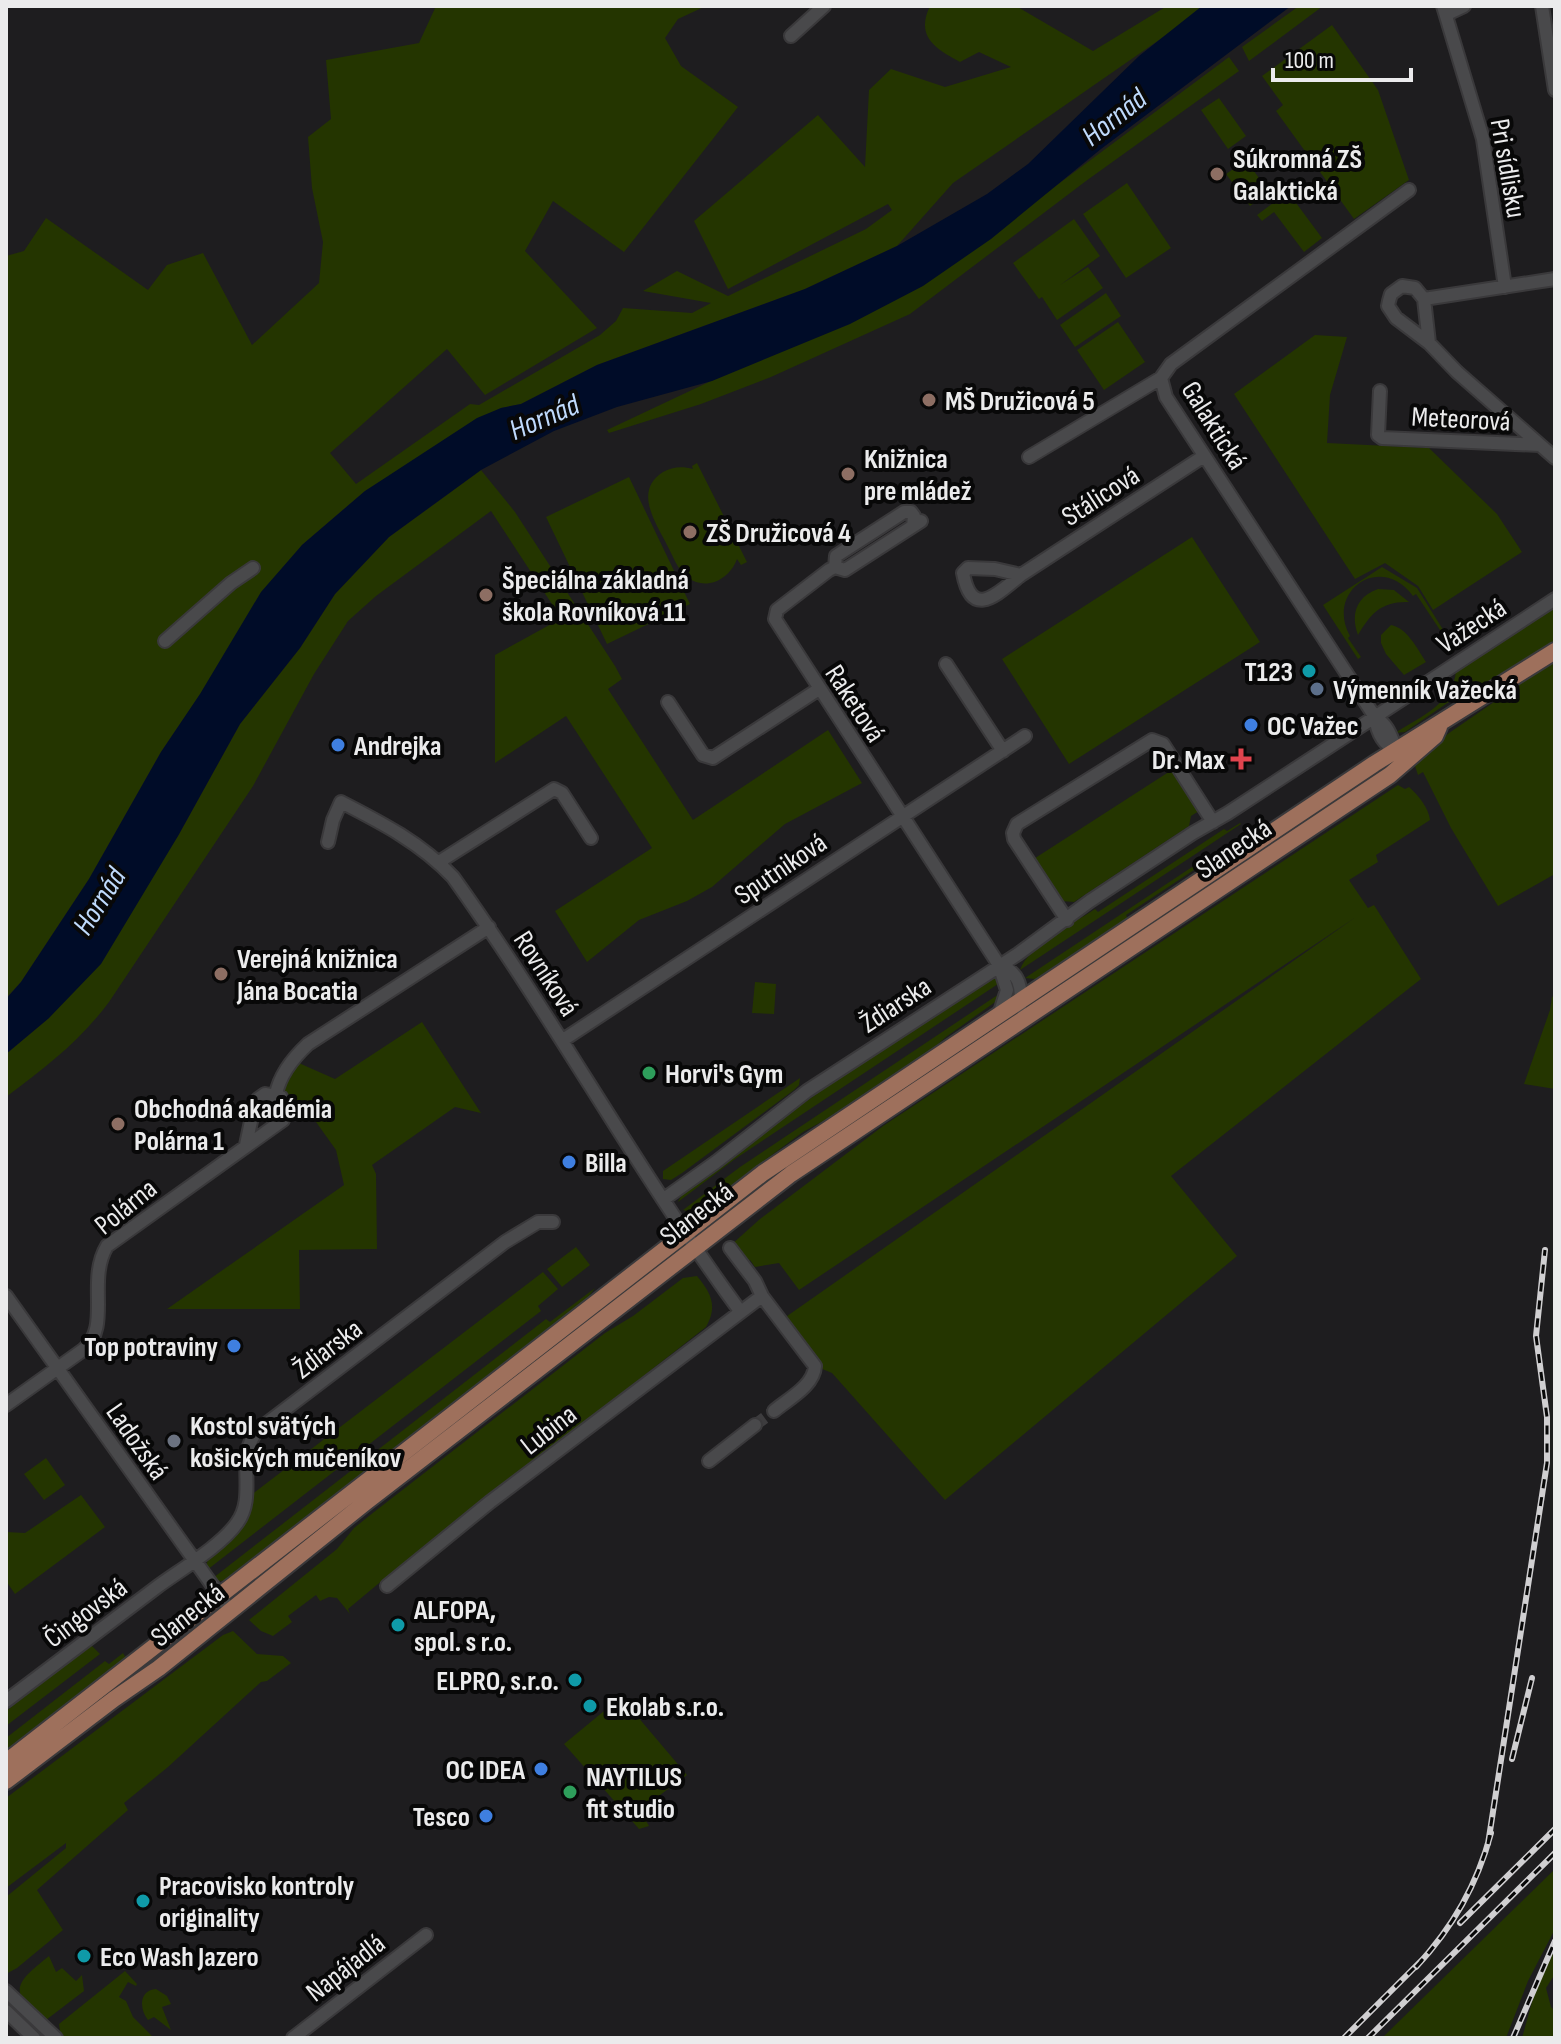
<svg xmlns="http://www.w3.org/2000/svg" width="1561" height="2044" font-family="'Sofia Sans Condensed',sans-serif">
<rect width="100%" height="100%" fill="#1e1d1f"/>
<path fill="#243500" d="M436,6H706L678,19L665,38L681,66L738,107L624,252L553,201L525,251L597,328L485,395L447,349L330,453L356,484L470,404L479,405L600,335L616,321L623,308L692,313L711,303L643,291L677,271L728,296L866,229L892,210L888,204L728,289L694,221L818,115L865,167L869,90L891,69L945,87L1011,67L979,52L960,62C936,49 915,37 930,6H1016L1093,51L1167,6H1208L953,183L897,246L805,289L597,365L521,404L501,408L365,491L302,545L161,752L89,879L21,982L6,998V256L24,251L46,218L148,290L167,265L203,253L252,345L319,283L323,242L312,188L308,137L331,119L326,60L419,43Z
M1299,6H1323L1249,61L1242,47Z
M1332,25L1378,90L1409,180L1354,219L1276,111L1283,105L1262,76Z
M1229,57L1239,71L1086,181L910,314L771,377L701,404L609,433L607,430L832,324L1018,214Z
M1219,98L1246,136L1228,149L1201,110Z
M1246,160L1269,192L1250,206L1226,174Z
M1127,183L1171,248L1126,278L1083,214Z
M1288,192L1322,238L1304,252L1274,212L1262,221L1257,215Z
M1074,219L1100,256L1060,285L1088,267L1103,288L1057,320L1042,297L1039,299L1013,263Z
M1106,293L1121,316L1075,347L1060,325Z
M1118,322L1145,362L1104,390L1077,350Z
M1315,335L1347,337L1330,395L1327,443L1429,448L1497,514L1522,552L1433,610L1418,586L1385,563L1355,579L1234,394Z
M697,463L747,562L741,565L737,559C730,579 706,592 687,577C677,569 673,556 667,545C656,523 633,491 663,472C672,467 682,466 693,469L692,466Z
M481,470L515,512L615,666L622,679L608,689L693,820L828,730L862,783L785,824L712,887L687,901L639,920L587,962L555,911L652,848L566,716L495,763V655L553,623L565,624L491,511L376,596L348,621L314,674L253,786L109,1002C80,1041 45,1068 6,1097V1054L49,1018L178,836L240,724L300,648L335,594L389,537Z
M629,477L690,604L607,644L546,517Z
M1192,537L1260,642L1069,764L1002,659Z
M1382,567L1417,588L1452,644L1450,645L1416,594L1413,596C1381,552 1325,591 1350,636L1348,638L1361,657L1358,659L1323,605Z
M1378,589L1394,590L1409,602C1382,601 1371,613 1358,635C1350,614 1357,596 1378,589Z
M1555,606V641L1500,677L1462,693L1405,732L1395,733C1420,717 1454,703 1456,670Z
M1391,625C1407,628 1417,648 1426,662L1404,675L1386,654L1381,643V635Z
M1555,660V874L1498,906L1451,828L1423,772L1418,775L1414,763L1449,733Z
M1178,766L1199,811L1191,816L1189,826L1074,902L1061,901L1029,862Z
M1398,785L1405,789L1409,787C1418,795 1429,808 1430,820L1376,855L1378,862L1349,880L1368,908L1374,905L1421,979L1171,1176L1237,1256L945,1500L832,1373L815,1366L780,1321L1356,917L799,1290L779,1263L755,1267L750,1260L744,1262L731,1245L760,1219L883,1126Z
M1240,823L1241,824L1020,970C1028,946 1074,923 1095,909L1098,912L1224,829L1227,831Z
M1198,863L1200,866L1126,915L1128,919L1035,979L1025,978Z
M991,977L998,978L1001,982L735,1159L678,1202C684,1186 719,1166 733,1155C817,1091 904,1034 991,977Z
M755,982L776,984L774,1014L752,1013Z
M1002,992L998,1000L946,1037L921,1059L863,1099L803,1132L699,1209L692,1212L683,1210L740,1167Z
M1555,995V1089L1524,1084L1550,1010L1552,997Z
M422,1022L481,1113L455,1107L372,1165L376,1174L377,1249L299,1250L300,1309H167L344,1185L336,1150L311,1115L286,1116L281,1097L292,1060L335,1079Z
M800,1078L799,1085L794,1090L682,1173L671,1180L663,1179V1171Z
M576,1247L590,1265L562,1287L547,1269Z
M543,1272L558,1289L538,1306L541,1311L207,1570C203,1552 232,1541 242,1526C249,1516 250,1507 251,1495Z
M697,1276C711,1293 718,1306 706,1327L384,1579L348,1609L350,1614L337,1598L329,1597L320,1601L316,1595L288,1616L292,1622L273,1636L261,1631L249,1620L337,1549L354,1528L374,1512L605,1333L633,1316L683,1278Z
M595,1288L579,1309L316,1516L277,1540L226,1580L220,1581L213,1578L546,1319L550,1322Z
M46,1458L65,1485L44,1500L24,1474Z
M81,1495L105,1527L15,1594L6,1581V1532L25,1533Z
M233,1631L257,1654L283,1656L291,1663L267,1681L261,1682L168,1767L124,1803L128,1810L37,1890L63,1930L17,1968L6,1974V1897L66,1848V1843L6,1888V1798L223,1635Z
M91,1645L100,1654L6,1726V1711Z
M123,1653L126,1658L103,1681L6,1754V1738L105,1661L109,1664Z
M621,1697L687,1775L640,1810L649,1826L639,1829L564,1744Z
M1555,1869V1929L1528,1981L1506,2038H1382Z
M1555,1949V1974L1546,1988L1551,2007L1555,2011V2038H1522L1534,1995Z
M49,1956L56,1972L62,1968L76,1981L82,1975L84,1991L46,2020C4,1992 18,1981 49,1956Z
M125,1971L137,1984L136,1986L128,1982L119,1997L126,2001L133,2017L154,2038H61L59,2024Z
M156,1989L167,1996L171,2004L162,2007L171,2030L154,2017L148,2020C139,2009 139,1990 156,1989Z"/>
<path fill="#000c28" d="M1202,6H1291L1101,149L991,239L923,286L850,324L712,381L617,407L554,431L481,470L389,537L335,594L300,648L240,724L178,836L101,964L49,1018L6,1054V999L21,982L89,879L161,752L200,694L261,592L302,545L365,491L477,418L501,408L521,404L597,365L805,289L897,246L987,194L1028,164L1139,56Z"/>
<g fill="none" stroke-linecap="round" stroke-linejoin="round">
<path stroke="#3d3c3e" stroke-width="12" stroke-dasharray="12 6" stroke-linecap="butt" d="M755,1425L774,1411"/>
<g stroke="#3a393b" stroke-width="16">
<path id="minor" d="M1443,6L1483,139L1505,287
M1542,6L1555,90
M1447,14L1464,6
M791,36L824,6
M1424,299L1555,279
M1429,343L1424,299L1415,288L1402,286L1391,294L1389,301L1388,306L1396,318L1429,343L1457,372L1555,458
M1380,391L1378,435L1382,438L1540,445
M1029,457L1161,378
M921,521L845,570L835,567L829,570L777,610L775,619L999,965L1007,990L1000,1012
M835,567L836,556L904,512H911L914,516L913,526
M1021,575C999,592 972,622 963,573L968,568L995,569L1021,575L1204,456
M165,641L231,583L253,568
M946,664L1003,751
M668,702L703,755L713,758L819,689
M1375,717C1377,732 1382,744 1396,750
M1399,755C1391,740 1391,727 1375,717L1166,397L1161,378L1171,364L1409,190
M328,842L333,820L341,802C382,823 421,843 453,877C554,1018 637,1171 740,1311
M439,862L554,789L562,793L591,838
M1067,920L1014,839L1013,833L1017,824L1152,740L1163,744L1213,822
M999,965C1019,972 1023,987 1020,1007
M563,1040L1025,736
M276,1094C280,1074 293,1058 308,1044L489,927
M664,1199L716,1162L807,1091L1018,954L1090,901L1193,833L1228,813L1555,599
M730,1248L755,1281L762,1296L815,1366C814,1386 788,1399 774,1411
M6,1296L225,1603
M6,1405L83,1350C112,1327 86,1281 107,1246L283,1120L286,1111L281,1097L265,1094L258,1099L254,1107L246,1145
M709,1461L755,1425
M387,1586L490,1502L762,1296
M6,1701C56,1663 106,1625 157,1587C180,1570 221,1546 237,1523C258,1494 234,1457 258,1430L505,1242L538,1222H553
M6,1991L56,2038
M6,2011L34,2038
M293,2038L426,1935"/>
</g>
<g stroke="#3a393b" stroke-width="20">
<path id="major" d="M6,1762L763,1173L1374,764L1555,651
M6,1781L114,1699L159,1668L366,1502L791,1174L1390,775L1435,736L1439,727"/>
</g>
<use href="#minor" stroke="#49494b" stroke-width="12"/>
<use href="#major" stroke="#9e705c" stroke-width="16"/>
<g stroke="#d0cfd1" stroke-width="6">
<path id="rail" d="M1512,1759L1532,1678
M1488,1844L1547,1463V1417L1536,1336L1545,1250
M1460,1923L1555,1829
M1416,1967C1453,1927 1477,1885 1491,1833
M1344,2038L1423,1959
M1368,2038L1555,1853
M1513,2038L1555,1941"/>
</g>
<use href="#rail" stroke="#080808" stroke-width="3" stroke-dasharray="9" stroke-linecap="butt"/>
</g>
<g fill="#8d6e63" stroke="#080808" stroke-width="3">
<circle cx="1217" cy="174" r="8"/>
<circle cx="929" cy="400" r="8"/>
<circle cx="848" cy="474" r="8"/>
<circle cx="690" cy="532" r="8"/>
<circle cx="486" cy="595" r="8"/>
<circle cx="221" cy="974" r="8"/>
<circle cx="118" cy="1124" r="8"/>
</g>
<g fill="#0f9aa8" stroke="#080808" stroke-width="3">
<circle cx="1309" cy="671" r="8"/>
<circle cx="398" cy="1625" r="8"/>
<circle cx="575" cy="1680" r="8"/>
<circle cx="590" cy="1706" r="8"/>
<circle cx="143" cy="1901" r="8"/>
<circle cx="84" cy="1956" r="8"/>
</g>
<circle fill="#5c6f8a" stroke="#080808" stroke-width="3" cx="1317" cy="689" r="8"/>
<g fill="#3f7fe0" stroke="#080808" stroke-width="3">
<circle cx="1251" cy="725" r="8"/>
<circle cx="338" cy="745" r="8"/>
<circle cx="569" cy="1162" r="8"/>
<circle cx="234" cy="1346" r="8"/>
<circle cx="541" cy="1769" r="8"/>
<circle cx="486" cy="1816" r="8"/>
</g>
<path fill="#e0444e" stroke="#080808" stroke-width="3" d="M1237 747h8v8h8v8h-8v8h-8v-8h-8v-8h8z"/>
<g fill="#2e9e5b" stroke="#080808" stroke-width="3">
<circle cx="649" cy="1073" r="8"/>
<circle cx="570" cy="1792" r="8"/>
</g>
<circle fill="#6b7280" stroke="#080808" stroke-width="3" cx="174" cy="1441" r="8"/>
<g text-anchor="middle" stroke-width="8" stroke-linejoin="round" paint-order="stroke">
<g font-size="28" font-weight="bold" fill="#ebebec" stroke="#080808" text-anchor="start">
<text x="1233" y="168">Súkromná ZŠ<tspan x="1233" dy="32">Galaktická</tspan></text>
<text x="945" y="410">MŠ Družicová 5</text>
<text x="864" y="468">Knižnica<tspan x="864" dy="32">pre mládež</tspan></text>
<text x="706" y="542">ZŠ Družicová 4</text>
<text x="502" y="589">Špeciálna základná<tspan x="502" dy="32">škola Rovníková 11</tspan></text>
<text x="1293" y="681" text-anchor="end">T123</text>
<text x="1333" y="699">Výmenník Važecká</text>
<text x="1267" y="735">OC Važec</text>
<text x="354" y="755">Andrejka</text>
<text x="1225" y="769" text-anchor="end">Dr. Max</text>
<text x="237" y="968">Verejná knižnica<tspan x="237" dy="32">Jána Bocatia</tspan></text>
<text x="665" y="1083">Horvi's Gym</text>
<text x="134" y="1118">Obchodná akadémia<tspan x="134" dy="32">Polárna 1</tspan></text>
<text x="585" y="1172">Billa</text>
<text x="218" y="1356" text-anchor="end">Top potraviny</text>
<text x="190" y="1435">Kostol svätých<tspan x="190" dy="32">košických mučeníkov</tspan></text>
<text x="414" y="1619">ALFOPA,<tspan x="414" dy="32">spol. s r.o.</tspan></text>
<text x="559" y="1690" text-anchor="end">ELPRO, s.r.o.</text>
<text x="606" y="1716">Ekolab s.r.o.</text>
<text x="525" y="1779" text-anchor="end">OC IDEA</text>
<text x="586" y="1786">NAYTILUS<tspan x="586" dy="32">fit studio</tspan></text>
<text x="470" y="1826" text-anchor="end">Tesco</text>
<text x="159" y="1895">Pracovisko kontroly<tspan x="159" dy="32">originality</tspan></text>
<text x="100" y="1966">Eco Wash Jazero</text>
</g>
<g font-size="28" fill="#ebebec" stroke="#080808">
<text transform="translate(1509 168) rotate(80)" y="10">Pri sídlisku</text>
<text transform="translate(1461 418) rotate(3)" y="10">Meteorová</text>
<text transform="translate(1215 425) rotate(58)" y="10">Galaktická</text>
<text transform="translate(1100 495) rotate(-33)" y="10">Stálicová</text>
<text transform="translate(1471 625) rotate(-33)" y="10">Važecká</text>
<text transform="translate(856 703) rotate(57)" y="10">Raketová</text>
<text transform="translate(1233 848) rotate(-34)" y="10">Slanecká</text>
<text transform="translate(780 868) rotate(-34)" y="10">Sputniková</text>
<text transform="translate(547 973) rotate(57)" y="10">Rovníková</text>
<text transform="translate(895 1004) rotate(-33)" y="10">Ždiarska</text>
<text transform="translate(125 1206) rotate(-39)" y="10">Polárna</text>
<text transform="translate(696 1213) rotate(-38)" y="10">Slanecká</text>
<text transform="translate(327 1348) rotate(-37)" y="10">Ždiarska</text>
<text transform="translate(548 1429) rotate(-38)" y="10">Lubina</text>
<text transform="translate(138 1441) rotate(55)" y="10">Ladožská</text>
<text transform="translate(85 1612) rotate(-37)" y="10">Čingovská</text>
<text transform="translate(187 1614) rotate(-38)" y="10">Slanecká</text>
<text transform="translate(345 1967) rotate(-38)" y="10">Napájadlá</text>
</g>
<g font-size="30" font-style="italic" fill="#bfdafc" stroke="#080808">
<text transform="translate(1114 117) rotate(-38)" y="10">Hornád</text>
<text transform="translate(544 417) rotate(-23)" y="10">Hornád</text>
<text transform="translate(99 901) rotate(-58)" y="10">Hornád</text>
</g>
</g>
<rect width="1561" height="2044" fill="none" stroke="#ebebec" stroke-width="16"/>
<path d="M1273 68v12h138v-12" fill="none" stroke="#ebebec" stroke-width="4"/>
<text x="1285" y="68" font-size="24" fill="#ebebec" stroke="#080808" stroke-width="6" paint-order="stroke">100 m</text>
</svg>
